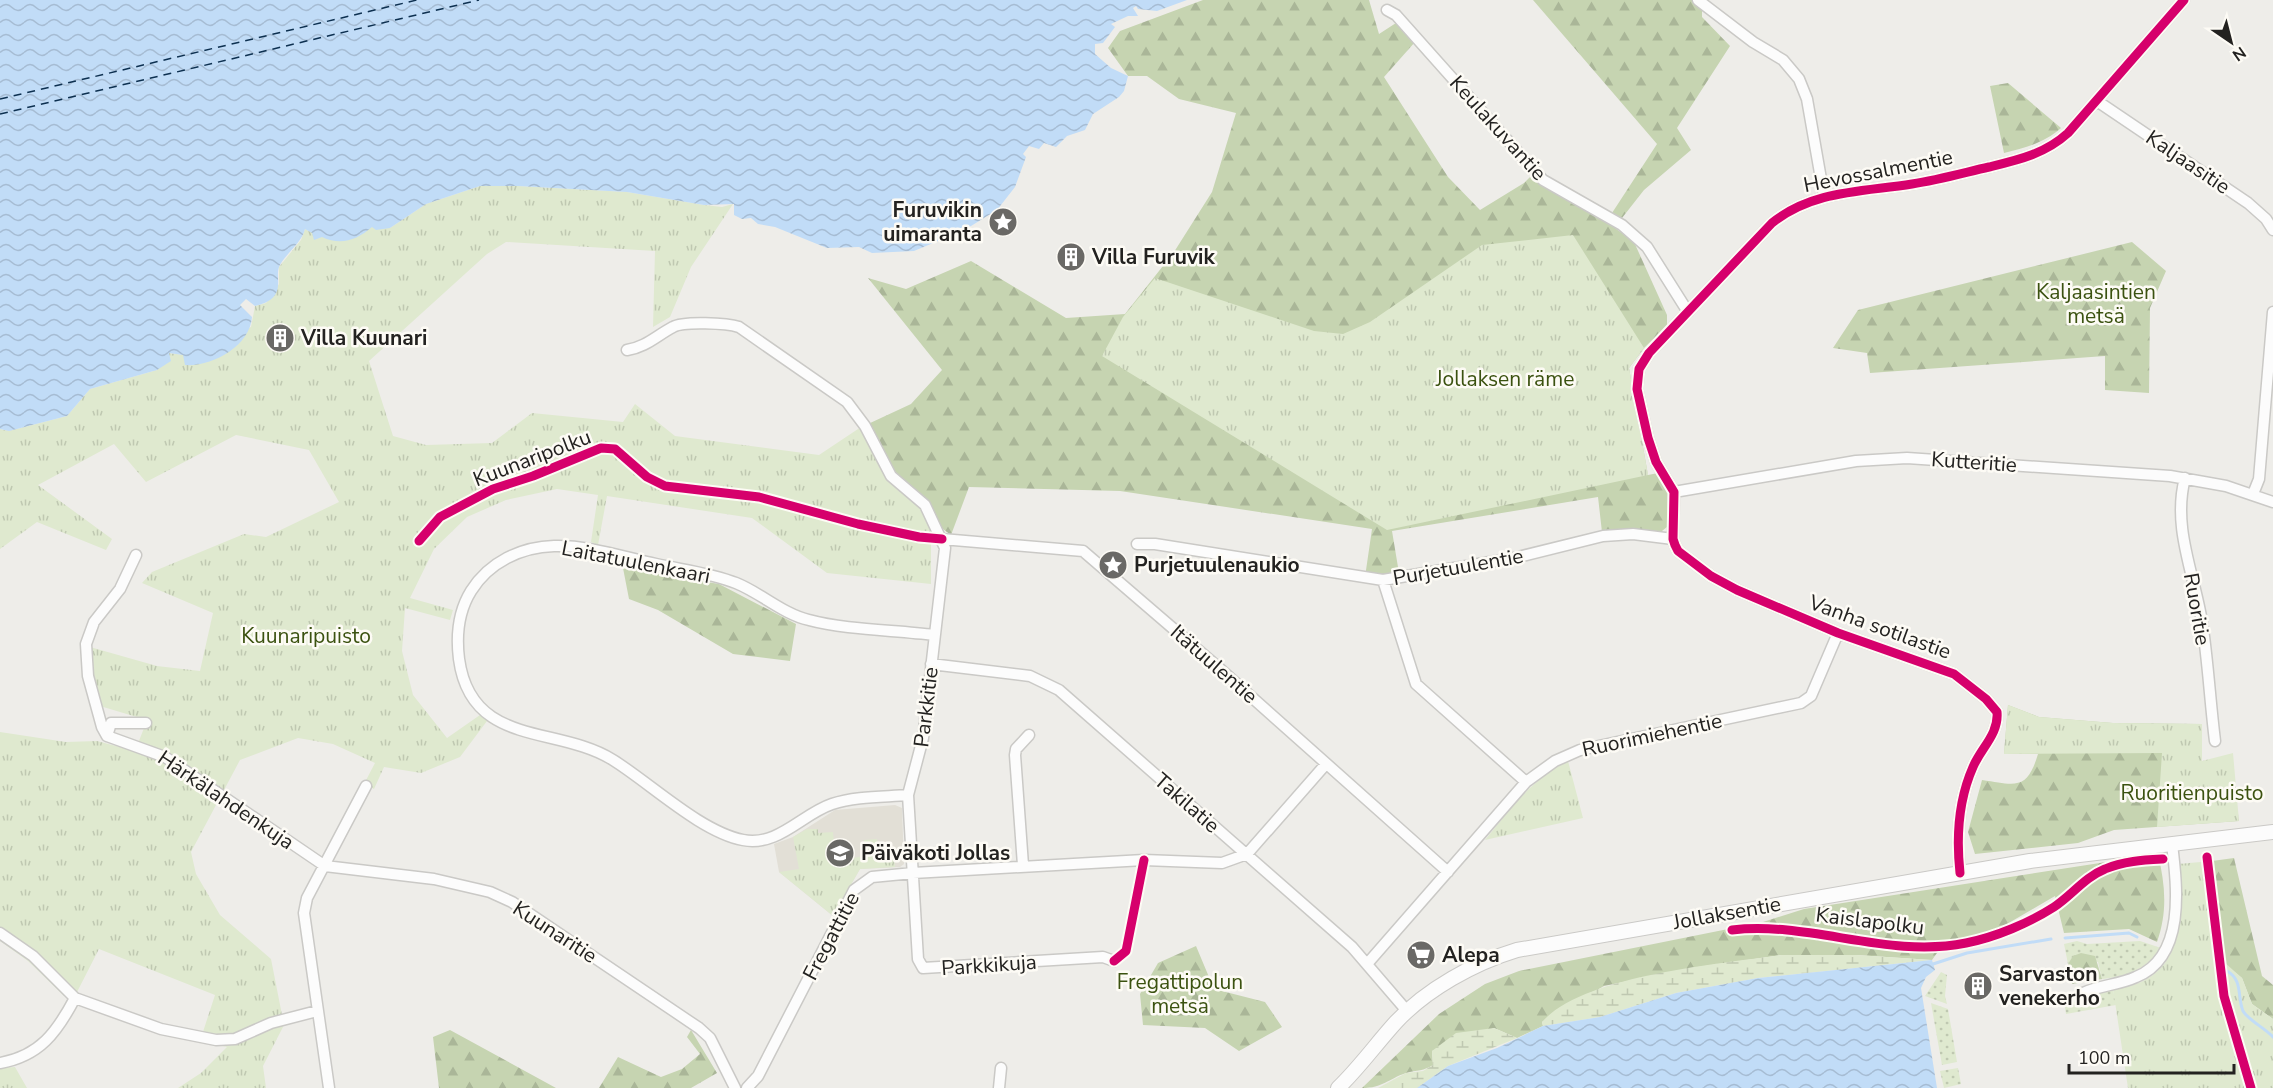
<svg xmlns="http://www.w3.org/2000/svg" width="2273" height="1088" font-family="'Nunito Sans',sans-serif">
<defs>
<pattern id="grass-dots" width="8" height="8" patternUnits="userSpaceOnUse" patternTransform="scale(1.5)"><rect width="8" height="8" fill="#dfe9cf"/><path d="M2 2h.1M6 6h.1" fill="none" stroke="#bfc8b1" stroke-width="1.8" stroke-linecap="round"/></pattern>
<pattern id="forest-firs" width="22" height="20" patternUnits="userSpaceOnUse" patternTransform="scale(1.5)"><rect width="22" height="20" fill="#c6d4b1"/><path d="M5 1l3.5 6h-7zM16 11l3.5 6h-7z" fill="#aab698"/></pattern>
<pattern id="wetland-marsh" width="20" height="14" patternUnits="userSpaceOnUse" patternTransform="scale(1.5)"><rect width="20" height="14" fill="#dfe9cf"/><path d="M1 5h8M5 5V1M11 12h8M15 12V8" fill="none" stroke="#bfc8b1"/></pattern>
<pattern id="park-tufts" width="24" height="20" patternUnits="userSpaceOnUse" patternTransform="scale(1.5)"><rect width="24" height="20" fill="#dfe9cf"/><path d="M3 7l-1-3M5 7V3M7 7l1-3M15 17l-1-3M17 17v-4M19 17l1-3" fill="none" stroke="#bfc8b1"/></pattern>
<pattern id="water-waves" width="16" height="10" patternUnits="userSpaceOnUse" patternTransform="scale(1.5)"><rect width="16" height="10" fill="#c1dcf7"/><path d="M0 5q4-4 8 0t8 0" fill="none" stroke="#a6bcd3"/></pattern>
</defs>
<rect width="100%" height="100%" fill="#eeede9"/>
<path fill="#e2dfd6" d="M895,805L902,808L904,864L900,867L860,869L833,916L779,872L774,844L793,837L835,810Z"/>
<path fill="url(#grass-dots)" d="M2077,941L2087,944L2140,941L2161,948C2146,970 2127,976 2102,979L2098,962L2074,956L2068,964L2064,944Z
M1941,972L1947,975L1945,996L1947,1004L1925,996Z
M2113,989L2116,1005L2066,1014L2064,1001L2069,1000L2088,1005L2101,992Z
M1931,1003L1948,1009L1957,1062L1942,1065Z
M1958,1068L1961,1084L1944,1088L1940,1071Z"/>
<path fill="url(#forest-firs)" d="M1203,0H1369L1379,34L1396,23L1415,42L1384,77L1448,177L1480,210L1524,183L1533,174L1550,190L1615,228L1634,242L1667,315V326L1644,348L1629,368L1648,475L1658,473L1668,492L1667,527L1662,531L1602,532L1598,497L1392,531L1400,579L1365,577L1372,529L1120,491L969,487L951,535C913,509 889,464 868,424L911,404L942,370L868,278L906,289L971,261L1066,318L1125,314L1174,252L1212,192L1236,113L1179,99L1147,76H1128L1108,48L1120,31Z
M1533,0H1702V17L1730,46L1677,128L1691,150L1644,190L1622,218L1612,213L1657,144Z
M2008,83L2061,128C2044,143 2025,148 2004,153L1990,86Z
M2132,242L2166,271L2150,308L2149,393L2105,390V356L1870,373L1867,353L1833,348L1858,310Z
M623,568L719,584L796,624L790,661L733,654L658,610L629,599Z
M2008,705L2039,717L2113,723L2202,724V761L2239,821L2114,830L2078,843L1975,854L1968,832L1982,780C2016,785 2027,791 2038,754H2004Z
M2158,854C2165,884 2168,911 2157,942L2129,929L2064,933L2055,896L1995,931L1944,943L1932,960L1856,955H1781L1691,968L1604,986L1542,1022L1543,1026L1517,1038L1494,1028L1432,1051L1433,1065C1424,1071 1417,1070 1406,1073C1388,1079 1383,1088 1362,1088L1439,1014L1485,984L1519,971L1763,922L1804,909Z
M2234,858L2262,976L2273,985V1019L2252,1004L2242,978L2223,963L2212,861Z
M1196,946L1214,989L1265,1002L1282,1027L1239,1051L1205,1028L1143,1025L1140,994L1158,963Z
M2081,953L2095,956L2102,979L2072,984L2068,964L2073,956Z
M450,1030L556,1088H439L433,1037Z
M691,1030L717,1073L691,1088H599L618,1057L661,1077L682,1069L700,1054L687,1037Z"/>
<path fill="url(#wetland-marsh)" d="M1781,955H1856L1932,960L1758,978L1676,993L1600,1017L1543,1026L1542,1022C1583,975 1719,964 1781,955Z
M1494,1028L1517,1038L1448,1066L1417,1088H1378L1406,1073L1423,1071L1433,1065L1432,1051L1456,1033Z"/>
<path fill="url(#park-tufts)" d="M480,186H518L627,192L704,205L722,207L733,204L691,267L670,317L653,327L655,251L506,242L487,254L369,361L393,436L426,445L492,443L532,413L623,422L635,404L675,436L819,455L861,427L889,481L921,508L931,532V584L827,573L752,518L607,496L598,545L591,542L598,495L557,489L506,500L467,517L434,549L410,598L453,610L450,620L405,608L402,651L413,695L447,738L480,715L487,721L460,757L421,773L384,767L374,789L364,784L375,763L333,744L298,738L240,760L191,852L196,874L220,915L271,959L284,1025L263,1066L266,1088H178L201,1073L227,1047L200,1041L215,995L99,949L76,994L64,996L28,961L0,941V732L66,742L97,741L135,751L146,723L140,718L100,706L92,676L90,647L157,666L200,671L213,613L142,583L152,572L244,534L266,537L339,502L309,450L236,435L146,482L114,444L38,485L112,539L106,550L37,522L0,549V429L9,431L67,416L90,389L157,370L169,353L184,355L251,327L255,306L266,303L279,284V267L301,240L305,229L322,237L372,227L390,228L426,204Z
M1573,235L1644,348L1629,368L1648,475L1387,530L1102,356L1123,317L1155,278L1314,331L1343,334L1370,322L1482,245Z
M2008,705L2039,717L2113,723L2202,724V761L2233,753L2239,821L2157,827L2162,753L2004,754Z
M1568,761L1583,818L1485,840C1510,809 1532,779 1568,761Z
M807,829H818V833L833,832L834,844L848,842L849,851L838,852L839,860L865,856L864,840L877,839L878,855L894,856L895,867L860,869L833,916L779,872L799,869L793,837Z
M2212,861L2224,962L2242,978L2252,1004L2273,1019V1088H2128L2113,989C2122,987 2133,986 2141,982C2187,961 2181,906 2178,864Z
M15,1067L27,1088H0V1068Z"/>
<path fill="url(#water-waves)" d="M0,0H1187L1157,11L1138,9L1136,6L1133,8L1138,16H1128L1111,24L1115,27L1103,43L1095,44V54L1111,68L1128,76L1124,91L1119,97L1093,114L1085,130L1067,136L1056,147L1044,143L1039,149L1029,146L1023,154L1026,157L1015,187L997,210L971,226L944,235L938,241L914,251L872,253L859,247L827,248L775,227L758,224L751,218L742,219L734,215V204L704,205L627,192L518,186H480L426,204L390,228L376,230L372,227C357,240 341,246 322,237L314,240L312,233L305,229C302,243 284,255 279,267C276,276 281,286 275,295C270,302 262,304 255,306L246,299L240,305L252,317C250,346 212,367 185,365L183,355L169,353L171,361L157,370L90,389L67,416L9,431L0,429Z
M1932,960L1935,970L1926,977L1921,988L1937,1088H1417L1448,1066L1497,1048L1543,1026L1600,1017L1676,993L1758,978Z"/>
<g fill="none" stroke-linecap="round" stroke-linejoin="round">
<path stroke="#c1dcf7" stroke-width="3" d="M2065,938L2129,933L2137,937
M1933,964L1967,953L2051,939
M2227,971C2243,980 2237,996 2243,1011C2248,1020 2265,1028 2273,1037"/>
<path stroke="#0d3050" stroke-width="1.5" stroke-dasharray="8 6" stroke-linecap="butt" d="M0,99L417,0
M0,114L479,0"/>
<g stroke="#cac9c6" stroke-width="13">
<path id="minor" d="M1698,0L1753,42L1783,60L1799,79L1807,99L1824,196
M1387,10L1396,15L1543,180L1622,225L1647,247L1688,312
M2097,101L2248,203L2266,219L2273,230
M627,350C646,347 656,336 673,327C683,321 727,323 739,327L847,402L865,426L891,476L925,505L945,548L923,738L908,795L918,959L923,968L1103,957L1114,961
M2185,478C2172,527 2194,573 2202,622C2208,661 2210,701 2215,741
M1674,492L1856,461L1907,458L2170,476L2226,486L2273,502
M2253,494L2259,479L2273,312
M942,539L1083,551L1219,668L1448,872
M1137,544H1155L1383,580L1514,558L1603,536L1633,534L1673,539
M136,555L120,589L94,622L86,644L88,676L102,727L107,736L165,757L325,866L434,879L490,892L512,902L699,1028L710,1038L735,1088
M1383,580L1416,684L1526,782
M931,664L1030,676L1059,690L1352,947L1407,1011
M107,736L111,723H146
M908,795C884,797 856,796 832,804C802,814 778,847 743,840C701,832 650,783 613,760C558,725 471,748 459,659C456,635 458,612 471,591C489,562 521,547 554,546C588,545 623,557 656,564C683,570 711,573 736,583C761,593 783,614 809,620C846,630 895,630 934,635
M1023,865L1015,755L1016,749L1029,735
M1960,873C1956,836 1958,801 1973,767C1981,748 1999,734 1997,712L1986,699L1954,674L1838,633L1737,590L1711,576L1678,551L1675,545L1673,539L1674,492L1656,462L1648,438L1637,389L1639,369L1649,353L1772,223C1813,190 1863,192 1912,184C1938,180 1963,173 1989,167C2018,160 2045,154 2068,133L2184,0
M0,933L33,956L75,998L161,1029L216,1040L235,1039L271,1023L317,1011
M1367,964L1526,782L1555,761L1580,750L1801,703L1811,696L1838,633
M2083,993C2100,985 2119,985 2136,977C2186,957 2177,886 2172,844
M0,1063C40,1056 57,1032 75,998
M329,1088L304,913L307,898L366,786
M747,1088L758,1076L854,890L872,877L913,873L1144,860L1222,863L1247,854L1326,764
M999,1088L1001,1068"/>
</g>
<g stroke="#cac9c6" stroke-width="16">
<path id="major" d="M1338,1088C1359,1068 1376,1044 1396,1022C1427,989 1474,963 1517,950L2030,861L2273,832"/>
</g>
<use href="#minor" stroke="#fcfcfc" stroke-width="10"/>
<use href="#major" stroke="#fcfcfc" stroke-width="14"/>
<g stroke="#fdfbf5" stroke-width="13">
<path id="cycleway" d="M419,541L440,517L493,489L533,476L601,448L615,449L647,477L665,486L759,497L858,524L919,537L942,539
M2207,857L2224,996L2251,1088
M1960,873C1956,836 1958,801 1973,767C1981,748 1999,734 1997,712L1986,699L1954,674L1838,633L1737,590L1711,576L1678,551L1675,545L1673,539L1674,492L1656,462L1648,438L1637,389L1639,369L1649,353L1772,223C1813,190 1863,192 1912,184C1938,180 1963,173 1989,167C2018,160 2045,154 2068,133L2184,0
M1732,930C1811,921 1888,959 1966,943C1996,937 2029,923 2054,907C2072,895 2085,877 2105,869C2123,861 2144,860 2163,859
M1114,961L1126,951L1144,860"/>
</g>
<use href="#cycleway" stroke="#d6006c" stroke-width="9"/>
</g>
<defs>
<g id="sight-disc" transform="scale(1.5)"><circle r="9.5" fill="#6a6966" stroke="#fdfbf5"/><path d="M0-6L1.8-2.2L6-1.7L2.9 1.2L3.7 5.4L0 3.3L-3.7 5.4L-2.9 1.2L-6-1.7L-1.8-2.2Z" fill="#fff"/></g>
<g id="building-disc" transform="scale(1.5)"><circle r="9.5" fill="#6a6966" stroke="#fdfbf5"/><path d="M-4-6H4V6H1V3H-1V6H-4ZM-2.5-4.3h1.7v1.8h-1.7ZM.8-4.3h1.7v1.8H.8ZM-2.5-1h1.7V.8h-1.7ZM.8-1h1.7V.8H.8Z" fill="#fff"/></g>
<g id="school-disc" transform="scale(1.5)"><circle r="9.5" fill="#6a6966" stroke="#fdfbf5"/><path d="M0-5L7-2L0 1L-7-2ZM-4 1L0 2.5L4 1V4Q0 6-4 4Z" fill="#fff"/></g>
<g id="supermarket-disc" transform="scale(1.5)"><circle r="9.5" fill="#6a6966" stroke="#fdfbf5"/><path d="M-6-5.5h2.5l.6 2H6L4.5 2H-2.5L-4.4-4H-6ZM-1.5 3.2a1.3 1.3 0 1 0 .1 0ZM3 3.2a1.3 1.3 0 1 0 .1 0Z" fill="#fff"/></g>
</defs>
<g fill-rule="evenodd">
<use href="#sight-disc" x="1003" y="222"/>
<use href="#building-disc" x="1071" y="257"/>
<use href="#building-disc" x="280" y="338"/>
<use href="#sight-disc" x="1113" y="565"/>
<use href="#school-disc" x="840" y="853"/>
<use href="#supermarket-disc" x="1421" y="955"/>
<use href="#building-disc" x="1978" y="986"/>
</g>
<g text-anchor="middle" stroke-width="5" stroke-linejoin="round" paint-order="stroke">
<g font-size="21" fill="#232220" stroke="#fdfbf5">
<text transform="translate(1498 128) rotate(48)" y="7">Keulakuvantie</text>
<text transform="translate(2188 162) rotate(34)" y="7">Kaljaasitie</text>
<text transform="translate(1878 171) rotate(-11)" y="7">Hevossalmentie</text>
<text transform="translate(532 458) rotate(-21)" y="7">Kuunaripolku</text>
<text transform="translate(1974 462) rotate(4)" y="7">Kutteritie</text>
<text transform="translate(636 562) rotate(11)" y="7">Laitatuulenkaari</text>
<text transform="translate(1458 567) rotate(-10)" y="7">Purjetuulentie</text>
<text transform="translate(2197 609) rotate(80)" y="7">Ruoritie</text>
<text transform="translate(1880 627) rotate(20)" y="7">Vanha sotilastie</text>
<text transform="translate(1214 664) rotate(41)" y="7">Itätuulentie</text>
<text transform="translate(926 707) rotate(-83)" y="7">Parkkitie</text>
<text transform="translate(1652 735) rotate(-12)" y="7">Ruorimiehentie</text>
<text transform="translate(226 800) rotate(34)" y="7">Härkälahdenkuja</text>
<text transform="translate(1187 803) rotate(41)" y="7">Takilatie</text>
<text transform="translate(1727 913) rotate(-10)" y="7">Jollaksentie</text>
<text transform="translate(1870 921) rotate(7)" y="7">Kaislapolku</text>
<text transform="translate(555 932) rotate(33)" y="7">Kuunaritie</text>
<text transform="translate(831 936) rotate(-62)" y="7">Fregattitie</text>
<text transform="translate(989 965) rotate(-4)" y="7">Parkkikuja</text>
</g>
<g font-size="21" font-weight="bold" fill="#232220" stroke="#fdfbf5" text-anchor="start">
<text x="982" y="217" text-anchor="end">Furuvikin<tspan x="982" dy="24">uimaranta</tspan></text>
<text x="1092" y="264">Villa Furuvik</text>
<text x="301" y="345">Villa Kuunari</text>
<text x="1134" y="572">Purjetuulenaukio</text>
<text x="861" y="860">Päiväkoti Jollas</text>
<text x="1442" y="962">Alepa</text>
<text x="1999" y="981">Sarvaston<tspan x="1999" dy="24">venekerho</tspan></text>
</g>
<g font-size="21" fill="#3b5210" stroke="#fdfbf5">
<text x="2096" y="299">Kaljaasintien<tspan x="2096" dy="24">metsä</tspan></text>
<text x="1505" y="386">Jollaksen räme</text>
<text x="306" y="643">Kuunaripuisto</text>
<text x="2192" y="800">Ruoritienpuisto</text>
<text x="1180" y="989">Fregattipolun<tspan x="1180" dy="24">metsä</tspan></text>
</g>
</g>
<g transform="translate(2231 42) rotate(145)" stroke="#fdfbf5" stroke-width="4.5" paint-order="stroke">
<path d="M0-4.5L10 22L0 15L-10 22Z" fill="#232220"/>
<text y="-9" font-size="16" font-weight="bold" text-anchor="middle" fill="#232220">N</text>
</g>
<path d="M2069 1064v9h165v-9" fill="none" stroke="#232220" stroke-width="3"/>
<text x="2078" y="1064" font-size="18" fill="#232220" stroke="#fdfbf5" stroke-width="4.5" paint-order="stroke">100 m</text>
</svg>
